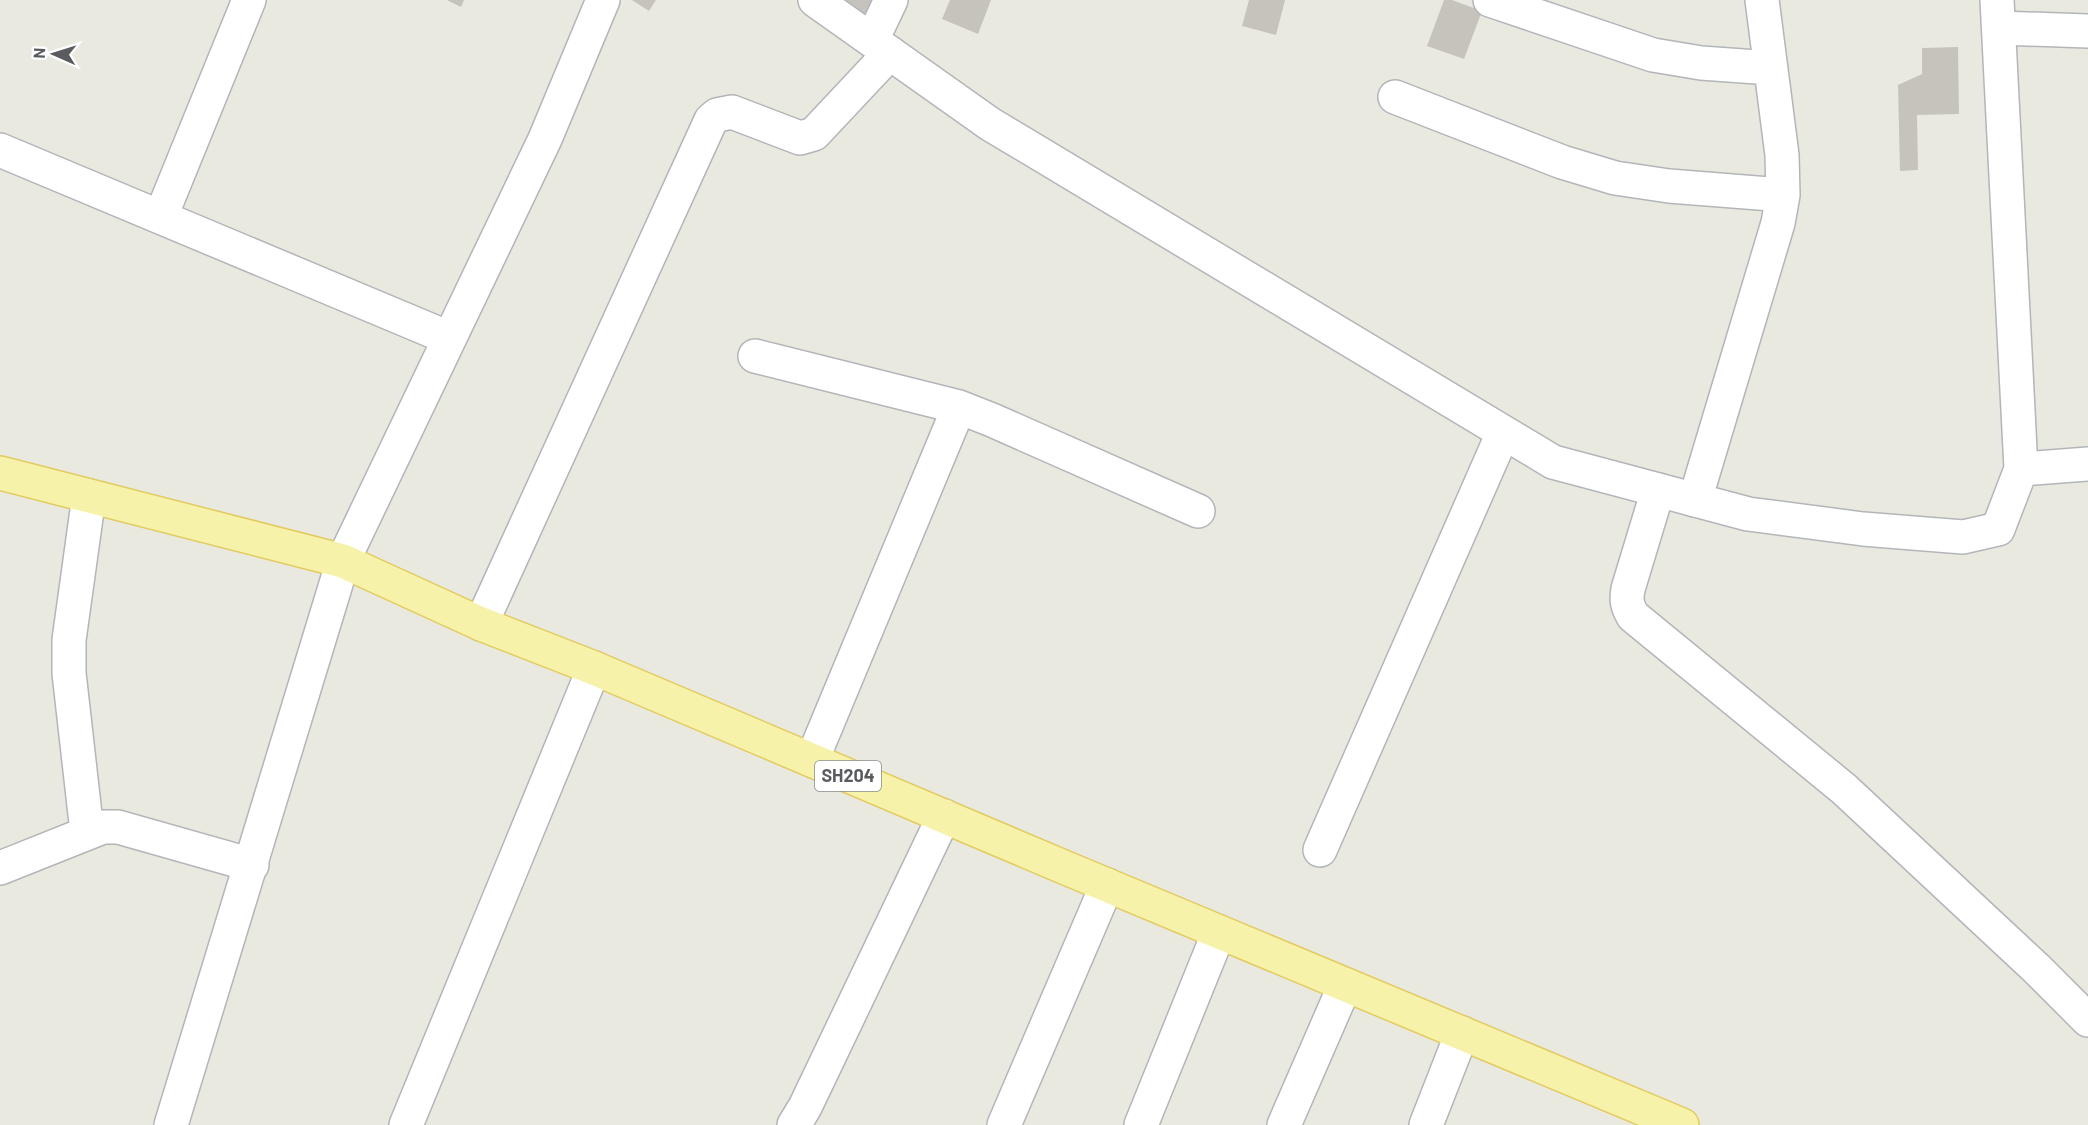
<svg xmlns="http://www.w3.org/2000/svg" width="2088" height="1125" font-family="Barlow,sans-serif">
<rect width="100%" height="100%" fill="#eae9e0"/>
<path fill="#c6c3bc" d="M447,0H464L461,7Z
M632,0H656L649,11Z
M827,0H878L859,27Z
M950,0H991L978,34L942,19Z
M1249,0H1285L1276,35L1242,26Z
M1444,0H1452L1482,11L1464,59L1427,46Z
M1958,47L1959,114L1917,115L1918,170L1900,171L1898,85L1922,74V48Z"/>
<g fill="none" stroke-linecap="round" stroke-linejoin="round">
<g stroke="#b3b5b9" stroke-width="36">
<path id="minor" d="M1490,0L1653,55L1701,63L1771,68
M1999,28L2088,31
M872,40L891,0
M1395,97L1562,162L1615,178L1669,186L1783,195
M0,150L449,338
M161,216L249,0
M755,356L959,407L992,420L1198,511
M1658,490L1628,589C1626,600 1627,606 1633,616L1844,789L2037,969L2088,1020
M1695,500L1778,223L1783,195L1782,155L1762,0
M481,624L711,120L717,115L732,112L800,138L814,134L890,53
M812,760L959,407
M87,832L69,673V640L89,496
M1320,850L1503,433
M0,868L103,827H118L252,865
M406,1125L594,668
M794,1125L805,1107L944,816
M1004,1125L1107,885
M1141,1125L1219,932
M1284,1125L1345,985
M1426,1125L1462,1033"/>
</g>
<g stroke="#b3b5b9" stroke-width="36">
<path id="tertiary" d="M815,0L990,124L1553,462L1748,514L1863,529L1963,537L1998,529L2021,469L1997,0
M2021,469L2088,464
M171,1125L343,561L545,139L603,0"/>
</g>
<g stroke="#e2cb60" stroke-width="36">
<path id="primary" d="M0,473L343,561L481,624L594,668L1066,868L1682,1125"/>
</g>
<use href="#minor" stroke="#fff" stroke-width="33"/>
<use href="#tertiary" stroke="#fff" stroke-width="33"/>
<use href="#primary" stroke="#f6f2a9" stroke-width="33"/>
</g>
<g text-anchor="middle" stroke-width="6" stroke-linejoin="round" paint-order="stroke">
<rect fill="#fff" stroke="#8b8c8f" stroke-width="1.5" x="815" y="761" width="66" height="30" rx="4.5"/>
<g font-size="18" font-weight="bold" fill="#595b5f">
<text x="848" y="782">SH204</text>
</g>
</g>
<g transform="translate(54 54) rotate(273)" stroke="#ffffff" stroke-width="4.5" paint-order="stroke">
<path d="M0-4.5L10 22L0 15L-10 22Z" fill="#595b5f"/>
<text y="-9" font-size="16" font-weight="bold" text-anchor="middle" fill="#595b5f">N</text>
</g>
</svg>
